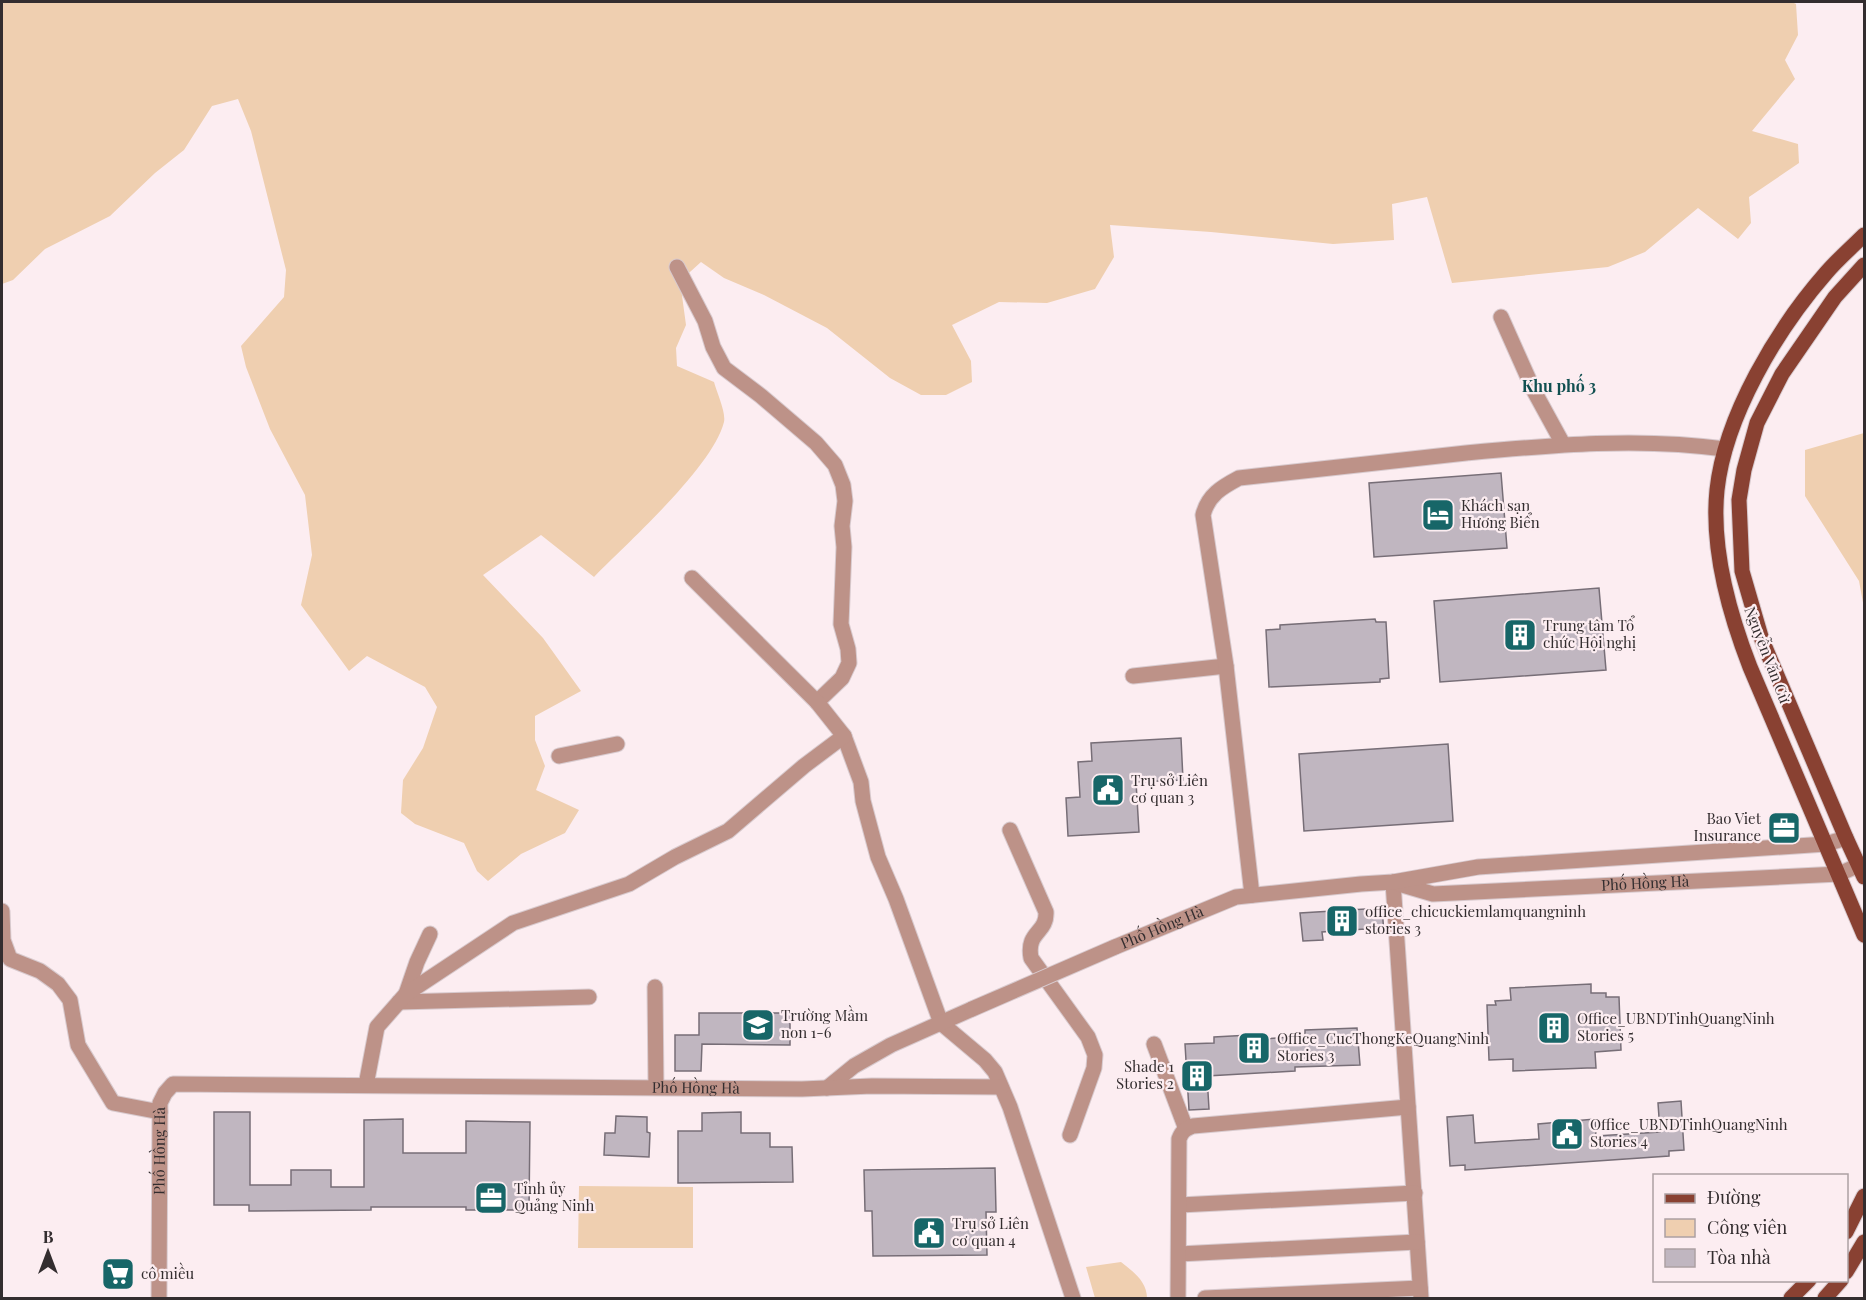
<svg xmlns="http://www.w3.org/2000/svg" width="1866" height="1300" font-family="'Playfair Display',serif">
<rect width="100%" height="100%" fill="#fcedf1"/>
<path fill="#efcfb0" d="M2,2H1792L1796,4L1798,35L1785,60L1795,79L1752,131L1798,144L1799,163L1749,197L1751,223L1738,239L1698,208L1645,252L1608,267L1452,283L1427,197L1392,204L1394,240L1333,244L1211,232L1110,225L1114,257L1095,289L1047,303L999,302L952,325L971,361L972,382L946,395H921L890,378L827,328L764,295L724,278L701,262L680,281L686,325L676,348L677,366L714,382C717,393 726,412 724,422C712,468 628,542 594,577L541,535L483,575L543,638L581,691L535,716V740L545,766L536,790L579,810L565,833L521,854L488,881L477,871L464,843L415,824L401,813L403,780L423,748L437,707L425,687L367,656L349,671L301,605L312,555L305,495L270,429L246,367L241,346L284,297L286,270L251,131L238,99L212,106L184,150L155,173L110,216L45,249L13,280L2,284Z
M1864,433V608L1859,581L1805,496V450Z
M579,1186L693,1187V1248H578Z
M1121,1262C1134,1272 1147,1282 1147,1298H1095L1086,1267Z"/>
<path fill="#c0b6c0" stroke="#776e77" stroke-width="1.5" d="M1501,473L1507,548L1374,557L1369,483Z
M1599,588L1606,670L1440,682L1434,601Z
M1375,619L1376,622H1386L1389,678L1380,679V682L1269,687L1266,630L1280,629V625Z
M1181,738L1183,780L1136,782L1139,832L1068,836L1066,798L1080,797L1078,762L1092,761L1091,743Z
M1448,744L1453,821L1304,831L1299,754Z
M1382,908L1384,933L1366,934L1365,929L1322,932L1323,940L1303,941L1300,913Z
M1591,984V993H1606V997H1619L1621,1050L1595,1052L1596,1068H1587L1513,1071V1059L1489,1060L1487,1005H1496L1495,1001L1511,1000L1510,988Z
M699,1013H790V1045L702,1044L701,1071H675V1035H699Z
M1357,1028L1360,1065L1295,1067V1071L1207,1076L1209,1109L1189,1110L1185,1044L1214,1043V1037L1250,1035V1040L1305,1036V1030Z
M1681,1101L1684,1150L1669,1151V1156L1465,1170V1165L1450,1166L1447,1117L1473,1115L1475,1143L1539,1139L1538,1124L1595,1119L1596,1136L1660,1132L1658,1103Z
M214,1112H250V1185H291V1170H331V1187H364V1120L403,1119V1153H466V1121L530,1122L529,1210H466V1207H371V1210L249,1211V1205H214Z
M741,1112V1133H770V1147H792L793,1182L678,1183V1131H702V1113Z
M616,1116L647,1117V1132L650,1133L649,1157L604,1155L605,1133H615Z
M995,1168L996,1212H986L987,1255L873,1256L872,1211H865L864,1170Z"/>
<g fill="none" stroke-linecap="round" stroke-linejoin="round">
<g stroke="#d8cace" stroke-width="17">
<g id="street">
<path d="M677,267L705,321L713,347L724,368L761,396L816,443L835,465L843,485L845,501L842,526L844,547L841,624L848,649L849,663L842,678L817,702"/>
<path d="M1501,317L1534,391L1563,444"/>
<path d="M692,578L817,702L844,736L861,782L863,801L878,857L896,899L941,1023L985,1060L995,1072L1010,1107L1073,1298"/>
<path d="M1133,676L1226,666"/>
<path d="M559,756L617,744"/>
<path d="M1010,830L1046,912C1047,934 1026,931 1031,958L1088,1037L1095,1055L1094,1068L1070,1135"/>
<path d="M1393,882L1421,1298"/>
<path id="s1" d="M1399,884L1433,894L1839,874L1859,865"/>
<path d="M1252,895L1226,666L1203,515C1208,495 1222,487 1239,478C1315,469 1391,461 1466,453C1553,445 1638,437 1725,449"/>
<path d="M2,911L3,940L10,959L40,971L58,984L70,1000L78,1045L113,1103L160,1112"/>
<path id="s2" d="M1115,947L1236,897L1361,884L1393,882L1478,867L1826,844L1846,838"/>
<path d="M655,987L656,1087"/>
<path d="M406,994L417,962L430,934"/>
<path d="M399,1002L589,997"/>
<path d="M1154,1044L1186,1129"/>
<path d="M366,1085L377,1027L406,994L513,923L629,884L675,857L728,831L804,766L844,736"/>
<path d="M827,1088L854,1066L891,1045L972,1009"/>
<path d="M1180,1205L1415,1193"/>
<path d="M1179,1254L1417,1242"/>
<path id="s3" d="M159,1298L160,1103L165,1093L173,1084L802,1089L872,1086L1001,1087"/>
<path d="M1178,1298L1179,1139C1182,1131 1185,1129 1193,1126L1408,1107"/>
<path d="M1205,1298L1420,1288"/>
</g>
</g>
<g stroke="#d8cace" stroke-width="17">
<path id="primary" d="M1864,235C1852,247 1838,259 1826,273C1777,329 1725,416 1717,490C1711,549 1729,613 1750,667L1864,935
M1864,265L1835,297L1782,374L1757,423L1744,470L1739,500L1742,571L1762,640L1846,838L1864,877
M1846,1232L1864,1196
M1846,1272L1864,1242
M1791,1298L1809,1280
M1825,1298L1841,1280"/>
</g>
<use href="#street" stroke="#bd9288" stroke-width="15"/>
<use href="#primary" stroke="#894132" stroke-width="15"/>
<g stroke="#d8cace" stroke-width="17" stroke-linecap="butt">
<path id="street-bridge" d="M972,1009L1115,947"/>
</g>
<use href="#street-bridge" stroke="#bd9288" stroke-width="15"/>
</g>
<defs>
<g id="hotel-square" transform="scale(1.725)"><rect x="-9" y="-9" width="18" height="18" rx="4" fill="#176668" stroke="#fcedf1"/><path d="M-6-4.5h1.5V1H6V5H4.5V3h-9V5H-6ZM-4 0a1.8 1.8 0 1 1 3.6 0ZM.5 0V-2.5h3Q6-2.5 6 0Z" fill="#fff"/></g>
<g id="building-square" transform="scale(1.725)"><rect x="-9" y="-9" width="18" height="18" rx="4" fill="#176668" stroke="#fcedf1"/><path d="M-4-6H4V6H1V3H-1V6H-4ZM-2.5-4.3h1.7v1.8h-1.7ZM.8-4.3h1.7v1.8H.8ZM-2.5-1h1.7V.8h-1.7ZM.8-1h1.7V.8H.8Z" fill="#fff"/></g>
<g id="civic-square" transform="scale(1.725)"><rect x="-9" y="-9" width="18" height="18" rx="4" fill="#176668" stroke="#fcedf1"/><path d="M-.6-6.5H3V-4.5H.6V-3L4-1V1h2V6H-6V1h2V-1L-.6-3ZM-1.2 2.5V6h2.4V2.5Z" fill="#fff"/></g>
<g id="office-square" transform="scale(1.725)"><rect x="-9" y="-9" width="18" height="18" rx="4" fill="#176668" stroke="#fcedf1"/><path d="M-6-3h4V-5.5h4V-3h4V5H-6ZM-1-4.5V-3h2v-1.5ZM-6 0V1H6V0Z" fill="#fff"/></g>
<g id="school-square" transform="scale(1.725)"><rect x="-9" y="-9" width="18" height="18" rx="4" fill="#176668" stroke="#fcedf1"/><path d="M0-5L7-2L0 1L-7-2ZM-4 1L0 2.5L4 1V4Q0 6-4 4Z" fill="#fff"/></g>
<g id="supermarket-square" transform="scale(1.725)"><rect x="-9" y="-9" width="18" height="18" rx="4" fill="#176668" stroke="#fcedf1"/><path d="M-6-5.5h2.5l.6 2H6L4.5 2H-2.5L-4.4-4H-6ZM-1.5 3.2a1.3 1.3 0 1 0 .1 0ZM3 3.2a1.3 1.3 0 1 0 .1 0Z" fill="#fff"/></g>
</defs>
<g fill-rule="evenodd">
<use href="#hotel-square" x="1438" y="515"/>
<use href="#building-square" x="1520" y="635"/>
<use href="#civic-square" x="1108" y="790"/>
<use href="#office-square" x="1784" y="828"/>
<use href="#building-square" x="1342" y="921"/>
<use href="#school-square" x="758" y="1025"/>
<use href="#building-square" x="1554" y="1028"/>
<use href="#building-square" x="1254" y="1048"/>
<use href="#building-square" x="1197" y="1076"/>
<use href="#civic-square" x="1567" y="1134"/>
<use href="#office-square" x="491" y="1198"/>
<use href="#civic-square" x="929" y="1233"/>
<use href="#supermarket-square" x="118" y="1274"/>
</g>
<g text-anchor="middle" stroke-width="4.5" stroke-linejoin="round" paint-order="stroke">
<g font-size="15" fill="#332d2f" stroke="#fcedf1" text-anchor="start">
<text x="1461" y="511">Khách sạn<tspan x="1461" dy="17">Hương Biển</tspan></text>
<text x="1543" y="631">Trung tâm Tổ<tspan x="1543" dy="17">chức Hội nghị</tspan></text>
<text x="1131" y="786">Trụ sở Liên<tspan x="1131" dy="17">cơ quan 3</tspan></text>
<text x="1761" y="824" text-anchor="end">Bao Viet<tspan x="1761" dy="17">Insurance</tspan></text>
<text x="1365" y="917">office_chicuckiemlamquangninh<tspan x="1365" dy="17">stories 3</tspan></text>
<text x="781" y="1021">Trường Mầm<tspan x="781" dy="17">non 1-6</tspan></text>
<text x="1577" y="1024">Office_UBNDTinhQuangNinh<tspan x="1577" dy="17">Stories 5</tspan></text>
<text x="1277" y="1044">Office_CucThongKeQuangNinh<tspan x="1277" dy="17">Stories 3</tspan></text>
<text x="1174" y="1072" text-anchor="end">Shade 1<tspan x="1174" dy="17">Stories 2</tspan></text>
<text x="1590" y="1130">Office_UBNDTinhQuangNinh<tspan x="1590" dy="17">Stories 4</tspan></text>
<text x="514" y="1194">Tỉnh ủy<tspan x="514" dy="17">Quảng Ninh</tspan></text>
<text x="952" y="1229">Trụ sở Liên<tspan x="952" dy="17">cơ quan 4</tspan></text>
<text x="141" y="1279">cô miều</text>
</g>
<g font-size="15" fill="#332d2f" stroke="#fcedf1">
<text transform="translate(1767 655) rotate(69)" y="5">Nguyễn Văn Cừ</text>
<text dy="5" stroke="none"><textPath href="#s1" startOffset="248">Phố Hồng Hà</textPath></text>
<text dy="5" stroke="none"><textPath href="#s2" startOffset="51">Phố Hồng Hà</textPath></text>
<text dy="5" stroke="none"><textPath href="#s3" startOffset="741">Phố Hồng Hà</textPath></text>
<text dy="5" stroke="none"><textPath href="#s3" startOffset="147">Phố Hồng Hà</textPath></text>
</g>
<g font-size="16" font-weight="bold" fill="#104f50" stroke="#fcedf1">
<text x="1559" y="392">Khu phố 3</text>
</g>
</g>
<rect width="1866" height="1300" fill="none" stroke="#332d2f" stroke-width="6"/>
<rect x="1653" y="1174" width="195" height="108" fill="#fcedf1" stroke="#aca0a3" stroke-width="1.5"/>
<rect x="1665" y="1194" width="30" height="9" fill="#894132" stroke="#aca0a3" stroke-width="1.5"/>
<text x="1707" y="1204" font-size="18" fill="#332d2f">Đường</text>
<rect x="1665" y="1219" width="30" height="18" fill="#efcfb0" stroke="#aca0a3" stroke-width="1.5"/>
<text x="1707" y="1234" font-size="18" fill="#332d2f">Công viên</text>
<rect x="1665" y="1249" width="30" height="18" fill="#c0b6c0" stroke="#aca0a3" stroke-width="1.5"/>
<text x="1707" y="1264" font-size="18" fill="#332d2f">Tòa nhà</text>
<g transform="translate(48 1252)" stroke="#fcedf1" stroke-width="4.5" paint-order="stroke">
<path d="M0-4.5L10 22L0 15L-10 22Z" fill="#332d2f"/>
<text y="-9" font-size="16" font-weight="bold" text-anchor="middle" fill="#332d2f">B</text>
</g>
</svg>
